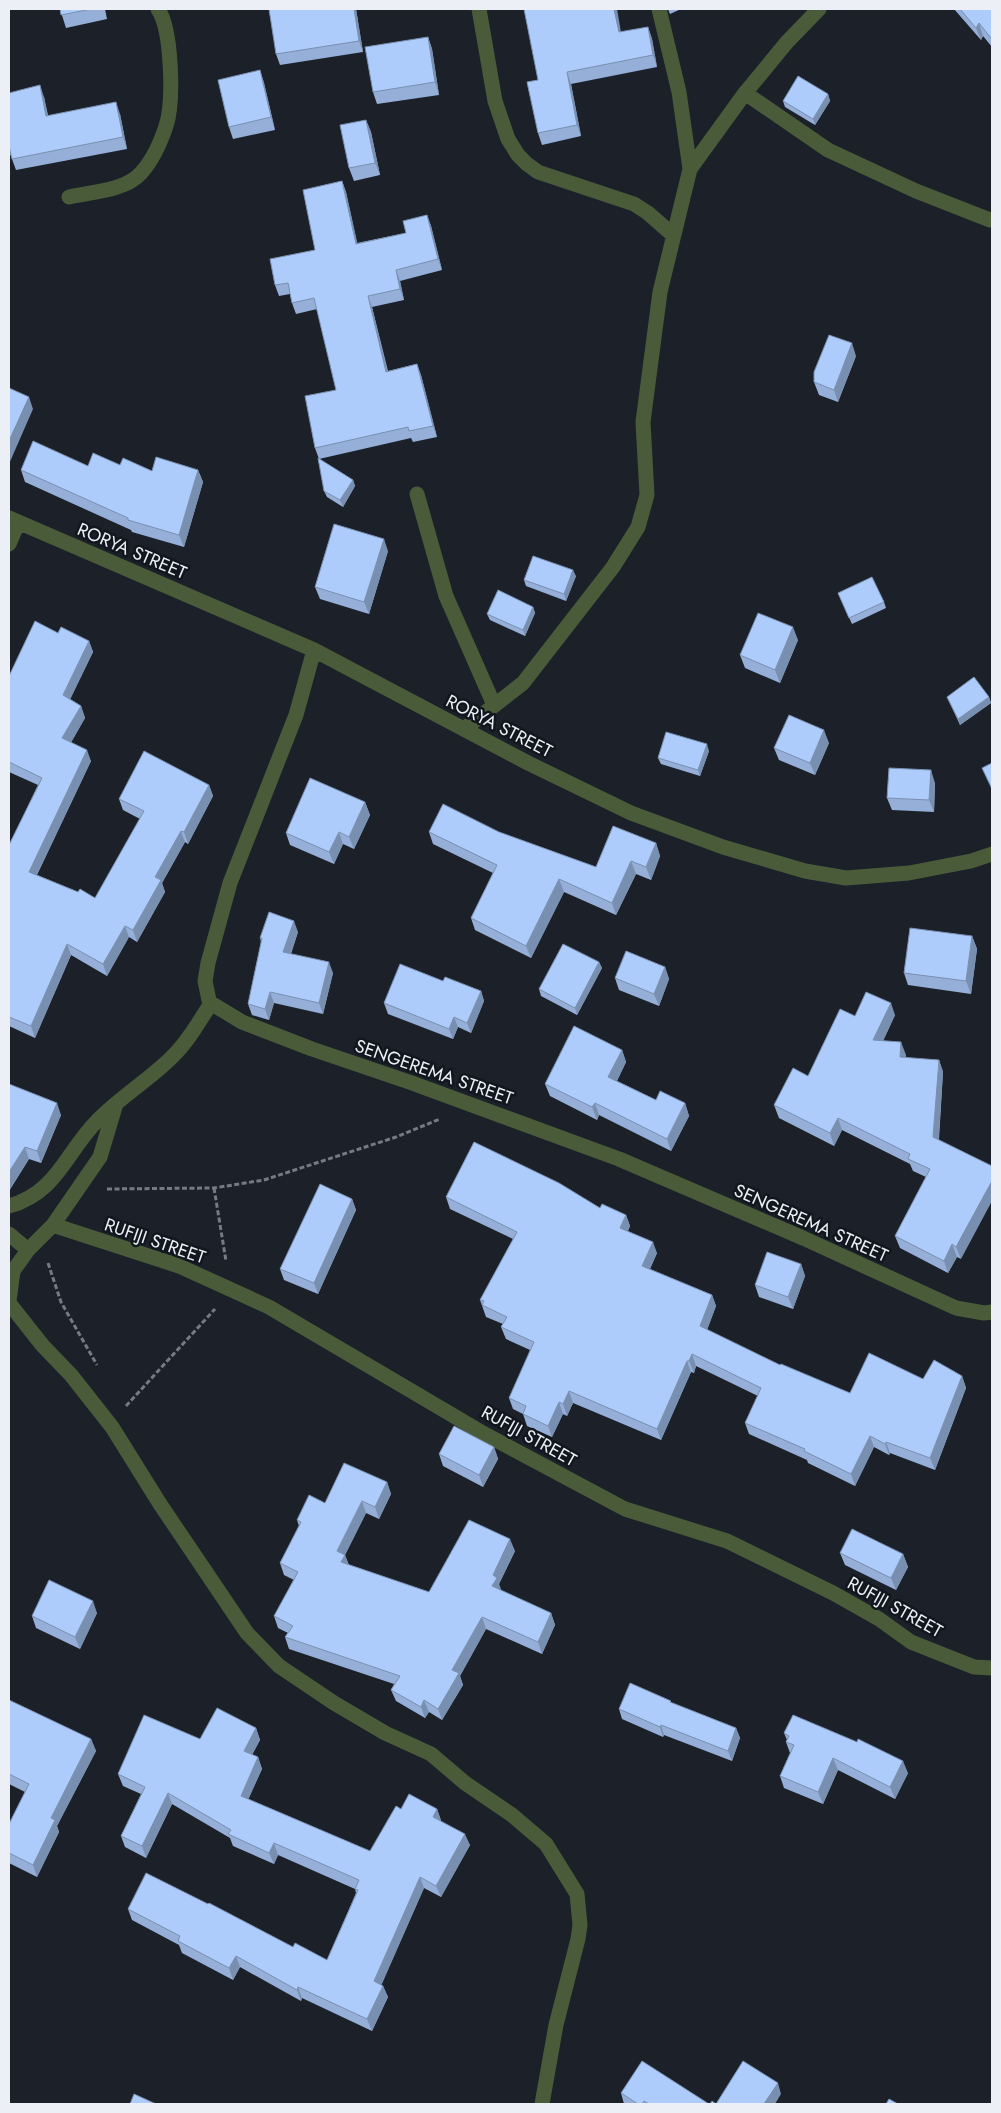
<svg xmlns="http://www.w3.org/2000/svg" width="1001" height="2113" font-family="Jost,sans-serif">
<rect width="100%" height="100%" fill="#1b2029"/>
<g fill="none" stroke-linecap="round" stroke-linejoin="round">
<path stroke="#767a82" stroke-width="3" stroke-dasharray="5 2.5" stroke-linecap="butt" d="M214,1188L226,1261
M107,1189L214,1188L264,1180L396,1137L440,1119
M48,1263L61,1302L97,1365
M126,1406L215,1309"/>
<path stroke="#4a5b39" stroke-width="15" d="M479,9L495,101L508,139L518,155L527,164L538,172L634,204L648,213L673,235
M659,9L679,92L690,169
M745,93L828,150L916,191L990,220
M69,197C91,192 125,191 141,173C152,161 161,141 166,126C174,102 172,30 158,9
M417,494L446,596L494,705
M9,518L314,650L528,763L631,813L723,847L805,871L846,878L909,873L971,861L992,854
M9,544L18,523
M314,650L296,715L230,883L208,963L205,981L210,1005H214L242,1022L312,1049L412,1083L619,1159L803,1238L956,1308L984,1313L992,1312
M464,729L523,683L613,567L638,527L647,495L643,422L660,292L690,169L745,93L787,42L819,9
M9,1206C57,1193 66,1152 97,1121C119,1098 149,1080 172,1057C188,1042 198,1023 210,1005
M53,1225L179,1266L269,1307L481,1432L625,1509L727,1541L833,1593L879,1619L911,1642L974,1667L992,1668
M9,1234L28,1250
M9,1301L13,1271L28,1250L53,1225L100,1157L115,1107
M9,1303L43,1346L71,1375L112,1427L160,1504L247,1633L279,1666L334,1703L385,1733L431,1754L465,1783L512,1815L546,1844L577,1894L580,1925L578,1939L556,2025L542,2104"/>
</g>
<path fill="#95afd8" d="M60,9H105L107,19L66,28Z
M356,9L363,52L280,65L276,54Z
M668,9H681L670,14Z
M954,9H992V47L983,36L981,40Z
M648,27L652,39L657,67L571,84L581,136L542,145L538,133V80L621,32Z
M428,37L432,49L439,95L377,104L373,92Z
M260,70L264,83L275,130L233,139L229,127Z
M9,93L44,97L48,115L120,114L127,149L16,170L9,151Z
M828,94L830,101L815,125L785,107L783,101Z
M366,120L371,132L380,175L354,181L349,168Z
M342,181L346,192L357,243L406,233L427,215L431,226L442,270L400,281L404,300L372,307L388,371L417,364L421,375L437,437L413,442L411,438L319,459L353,480L355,486L343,507L327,497L324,491L319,459L315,448L336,390L317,309L296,314L292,303L290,294L279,296L275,285L315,250Z
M856,356L838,402L819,395L814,382Z
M120,465L152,471L198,470L203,482L184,547L132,532L131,530L25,482L21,470L88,466Z
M388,551L369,614L320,599L315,587Z
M576,576L566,601L526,586L524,580Z
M838,593L884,602L886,608L852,624Z
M533,607L535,613L525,636L490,620L487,614Z
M58,633L89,641L93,652L70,699L81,706L85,718L71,742L91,761L37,875L78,892L95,898L140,819L123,810L119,799L209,785L213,796L188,844L185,842L162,883L165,892L137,942L129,937L107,976L71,955L35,1038L9,1026V845L38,785L9,772V676Z
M798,640L780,683L745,668L740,655Z
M947,697H989L991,703L960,725Z
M829,743L815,775L779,760L774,748Z
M709,751L700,776L661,764L658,758Z
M935,783L934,812L892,810L887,798Z
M365,802L370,815L354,849L343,844L334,864L290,845L286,833Z
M429,832H499L596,867L656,843L660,856L651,880L636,874L616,915L564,892L531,958L475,930L471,918L493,873L433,844Z
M298,932L291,954L333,973L323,1014L274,1003L269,1020L252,1015L248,1004L261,942L260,938Z
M972,936L977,949L971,994L908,985L904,973Z
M599,962L602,968L577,1015L541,996L539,989Z
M665,967L669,979L659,1006L619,990L615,978Z
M443,981L481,991L484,1001L471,1033L458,1027L453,1039L388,1014L384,1003Z
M895,1015L883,1041L906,1055L905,1058L939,1060L943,1072L939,1139L961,1259L957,1257L948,1273L900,1248L895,1236L926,1177L913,1171L910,1164L842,1130L834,1146L779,1118L774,1105L808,1076L855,1016Z
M622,1050L626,1062L617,1081L656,1100L685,1103L689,1116L671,1151L599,1115L597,1120L550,1096L545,1084Z
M9,1084L61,1115L41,1163L29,1159L9,1191Z
M446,1197L600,1208L626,1215L630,1226L628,1231L657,1253L650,1269L712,1295L716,1306L707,1330L780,1365L850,1393L923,1379L962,1376L966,1388L935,1470L890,1453L889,1455L874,1447L855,1486L808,1463L807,1460L749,1434L745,1423L758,1396L696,1366L694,1373L691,1372L661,1440L573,1403L567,1416L563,1414L552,1437L527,1426L523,1414L513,1409L509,1398L530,1350L506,1339L501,1327L503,1324L486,1317L480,1300L513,1239L450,1209Z
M352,1199L356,1210L318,1294L284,1280L280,1269Z
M801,1264L805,1276L793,1309L759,1297L755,1285Z
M494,1447L498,1459L483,1487L443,1466L439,1454Z
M387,1482L391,1494L379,1519L366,1513L345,1555L349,1565L429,1592L515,1551L499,1584L500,1590L551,1613L555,1625L542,1654L486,1629L460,1676L463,1685L442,1720L429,1712L425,1718L396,1701L391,1690L394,1684L289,1649L285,1637L288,1633L278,1628L274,1616L294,1580L284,1575L280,1563L299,1526L297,1520L325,1503Z
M840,1553L903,1554L908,1567L896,1590L845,1565Z
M97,1613L80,1649L36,1628L32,1616Z
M9,1700L91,1739L96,1751L57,1826L59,1832L37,1877L9,1863V1824L25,1792L9,1784Z
M672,1703L736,1728L740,1738L732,1761L664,1735L663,1737L622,1719L619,1709Z
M256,1728L260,1740L252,1755L258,1757L262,1769L248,1799L370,1851L401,1809H437L441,1821L470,1845L441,1897L424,1888L381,1985L383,1986L388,1997L372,2031L302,1998L301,2001L240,1967L233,1980L182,1953L179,1945L132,1920L128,1909L293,1947L327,1960L356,1893L355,1889L278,1855L274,1864L233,1846L230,1838L172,1804L146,1858L125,1847L121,1836L141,1794L123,1786L118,1774L200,1739Z
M784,1733L908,1773L895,1799L838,1770L823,1804L784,1788L780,1776L790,1753L786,1742L787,1740Z
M621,2093L709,2104H624Z"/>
<path fill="#798fb0" d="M354,9H356L363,52L359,41Z
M614,9H617L623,44L619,32Z
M979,23L983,36L981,40L976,28Z
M648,27L652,39L657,67L653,55Z
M428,37L432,49L439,95L435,82Z
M260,70L264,83L275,130L271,117Z
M567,72L571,84L581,136L577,125Z
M40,85L44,97L50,127L46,116Z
M828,94L830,101L815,125L813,119Z
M116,102L120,114L127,149L123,137Z
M366,120L371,132L380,175L375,163Z
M342,181L346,192L360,255L356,244Z
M427,215L431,226L442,270L438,259Z
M396,270L400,281L404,300L400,289Z
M368,296L372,307L390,382L386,372Z
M852,343L856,356L838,402L834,390Z
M417,364L421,375L437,437L433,426Z
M29,397L33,409L9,464V441Z
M198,470L203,482L184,547L179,535Z
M353,480L355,486L343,507L340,500Z
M384,539L388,551L369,614L364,602Z
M573,570L576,576L566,601L564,594Z
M533,607L535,613L525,636L523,630Z
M793,627L798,640L780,683L775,670Z
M89,641L93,652L67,706L63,695Z
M989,697L991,703L960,725L958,719Z
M81,706L85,718L67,750L62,738Z
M824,730L829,743L815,775L810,763Z
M707,744L709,751L700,776L698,770Z
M87,750L91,761L33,883L29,872Z
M931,770L935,783L934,812L929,800Z
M209,785L213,796L188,844L184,832Z
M365,802L370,815L354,849L349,837Z
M181,831L185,842L162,883L165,892L137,942L133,930L155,877Z
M339,832L343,844L334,864L329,852Z
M656,843L660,856L651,880L646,867Z
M631,861L636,874L616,915L612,903Z
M559,879L564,892L531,958L526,946Z
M294,921L298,932L287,964L283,952Z
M125,926L129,937L107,976L103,964Z
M972,936L977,949L971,994L966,981Z
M67,944L71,955L35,1038L31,1026Z
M329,962L333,973L323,1014L319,1003Z
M599,962L602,968L577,1015L575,1008Z
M665,967L669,979L659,1006L654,994Z
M481,991L484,1001L471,1033L467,1023Z
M270,992L274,1003L269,1020L265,1009Z
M891,1003L895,1015L878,1052L873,1040Z
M454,1017L458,1027L453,1039L449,1029Z
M901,1042L906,1055L905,1069L900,1057Z
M622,1050L626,1062L613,1089L608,1077Z
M939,1060L943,1072L938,1149L933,1137Z
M57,1103L61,1115L41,1163L37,1151Z
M595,1103L599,1115L597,1120L592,1107Z
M685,1103L689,1116L671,1151L667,1139Z
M838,1118L842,1130L834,1146L830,1133Z
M25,1147L29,1159L9,1191V1172Z
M992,1181V1201L961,1259L956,1247Z
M352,1199L356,1210L318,1294L314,1283Z
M626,1215L630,1226L624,1239L620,1228Z
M653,1242L657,1253L646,1278L642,1266Z
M952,1244L957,1257L948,1273L944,1261Z
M801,1264L805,1276L793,1309L788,1297Z
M712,1295L716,1306L704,1338L700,1326Z
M692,1354L696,1366L694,1373L689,1361Z
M687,1361L691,1372L661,1440L657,1429Z
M962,1376L966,1388L935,1470L930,1458Z
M569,1391L573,1403L567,1416L563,1404Z
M559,1402L563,1414L552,1437L548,1426Z
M870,1436L874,1447L855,1486L851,1474Z
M886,1442L890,1453L889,1455L885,1444Z
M494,1447L498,1459L483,1487L479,1475Z
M387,1482L391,1494L379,1519L375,1507Z
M362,1501L366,1513L345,1555L349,1567L345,1574L337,1551Z
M510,1539L515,1551L499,1584L501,1589L496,1598L492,1586L493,1575Z
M903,1554L908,1567L896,1590L891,1578Z
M93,1601L97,1613L80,1649L75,1637Z
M551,1613L555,1625L542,1654L538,1642Z
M482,1617L486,1629L460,1676L463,1685L442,1720L438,1709L452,1670Z
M424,1700L429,1712L425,1718L421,1707Z
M661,1725L664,1735L663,1737L660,1727Z
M256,1728L260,1740L248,1762L244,1751Z
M736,1728L740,1738L732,1761L728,1751Z
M91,1739L96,1751L57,1826L59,1832L37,1877L33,1865L51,1818Z
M258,1757L262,1769L245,1807L241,1796Z
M833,1758L838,1770L823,1804L818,1792Z
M903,1761L908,1773L895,1799L890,1787Z
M168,1793L172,1804L146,1858L142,1846Z
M437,1809L441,1820L437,1828L433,1817Z
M465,1834L470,1845L441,1897L436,1886Z
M274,1843L278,1855L274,1864L269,1853Z
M420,1877L424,1888L378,1993L374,1981Z
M236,1956L240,1967L233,1980L229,1968Z
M383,1986L388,1997L372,2031L367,2019Z
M298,1987L302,1998L301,2001L297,1990Z
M778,2083L781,2094L775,2104H764Z"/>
<path fill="#adccfb" stroke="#798fb0" d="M60,9H91L61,15Z
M269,9H354L359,41L276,54Z
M524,9H614L619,32L648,27L653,55L567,72L577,125L538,133L527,82L538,80Z
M960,9H992V36L991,38L979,23L976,28Z
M428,37L435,82L373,92L365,47Z
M260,70L271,117L229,127L218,80Z
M798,76L828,94L813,119L783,101Z
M40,85L46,116L116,102L123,137L12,159L9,146V93Z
M366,120L375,163L349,168L340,125Z
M342,181L356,244L406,233L403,221L427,215L438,259L396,270L400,289L368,296L386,372L417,364L433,426L409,431L408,427L315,448L305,396L336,390L314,298L292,303L288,283L275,285L270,259L315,250L303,190Z
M829,335L852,343L834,390L814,382V372Z
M9,388L29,397L9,441Z
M33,441L88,466L93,453L120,465L123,458L152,471L156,457L198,470L179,535L128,520V518L21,470Z
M318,458L353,480L340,500L324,491Z
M334,524L384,539L364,602L315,587Z
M533,556L573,570L564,594L524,580Z
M872,577L884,602L849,618L838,593Z
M498,590L533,607L523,630L487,614Z
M758,613L793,627L775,670L740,655Z
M35,621L58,633L61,627L89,641L63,695L81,706L62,738L87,750L29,872L78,892L80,889L95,898L144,811L119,799L144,751L209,785L184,832L181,831L155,877L161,880L133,930L125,926L103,964L67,944L31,1026L9,1017V845L42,778L9,762V676Z
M974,677L989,697L958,719L947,697Z
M789,715L824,730L810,763L774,748Z
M666,732L707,744L698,770L658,758Z
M992,763V789L982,768Z
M889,768L931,770L929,800L887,798Z
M310,778L365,802L349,837L339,832L329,852L286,833Z
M443,804L499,832L596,867L613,826L656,843L646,867L631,861L612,903L559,879L526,946L471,918L497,865L429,832Z
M269,912L294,921L283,952L329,962L319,1003L270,992L265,1009L248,1004L262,938H260Z
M910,928L972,936L966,981L904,973Z
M563,944L599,962L575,1008L539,989Z
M626,951L665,967L654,994L615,978Z
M400,964L443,981L445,977L481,991L467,1023L454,1017L449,1029L384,1003Z
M866,992L891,1003L873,1040L901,1042L900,1057L939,1060L933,1137L992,1166V1181L956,1247L952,1244L944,1261L895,1236L930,1169L908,1159L910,1154L838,1118L830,1133L774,1105L793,1068L808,1076L840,1009L855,1016Z
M574,1026L622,1050L608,1077L656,1100L660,1091L685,1103L667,1139L595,1103L592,1107L545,1084Z
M9,1084L57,1103L37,1151L25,1147L9,1172Z
M474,1142L559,1183L600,1208L602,1204L626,1215L620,1228L653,1242L642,1266L712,1295L700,1326L780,1365L781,1364L850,1393L869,1353L923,1379L934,1360L962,1376L930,1458L886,1442L885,1444L870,1436L851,1474L804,1451L805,1449L745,1423L761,1388L692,1354L689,1361H687L657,1429L569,1391L563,1404L559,1402L548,1426L523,1414L526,1406L509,1398L534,1342L501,1327L507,1317L482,1305L484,1301L480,1300L517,1232L446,1197Z
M320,1184L352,1199L314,1283L280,1269Z
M767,1252L801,1264L788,1297L755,1285Z
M454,1426L494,1447L479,1475L439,1454Z
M344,1463L387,1482L375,1507L362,1501L337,1551L345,1555L341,1562L429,1592L469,1520L510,1539L493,1575L497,1578L492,1586L551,1613L538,1642L482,1617L452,1670L459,1673L438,1709L424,1700L421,1707L391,1690L400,1676L285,1637L293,1626L274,1616L298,1572L280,1563L301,1522L297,1520L309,1495L325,1503Z
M852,1529L903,1554L891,1578L840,1553Z
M49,1580L93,1601L75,1637L32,1616Z
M630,1683L671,1701L670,1702L736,1728L728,1751L661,1725L660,1727L619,1709Z
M9,1700L91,1739L51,1818L55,1820L33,1865L9,1853V1824L29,1784L9,1774Z
M217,1708L256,1728L244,1751L258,1757L241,1796L370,1851L396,1806L401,1809L409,1794L437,1809L433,1817L465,1834L436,1886L420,1877L374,1981L383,1986L367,2019L298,1987L297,1990L236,1956L229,1968L178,1941L180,1936L128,1909L146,1873L208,1904L209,1903L293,1947L295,1943L327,1960L358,1890L355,1889L359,1880L274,1843L269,1853L228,1834L231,1830L168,1793L142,1846L121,1836L145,1787L118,1774L144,1715L200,1739Z
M793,1715L857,1742L858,1739L903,1761L890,1787L833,1758L818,1792L780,1776L794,1745L786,1742L789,1736L784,1733Z
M642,2061L709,2104H649L644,2101L642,2104H638L621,2093Z
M743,2061L778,2083L764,2104H710L712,2101L716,2104Z
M134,2094L156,2104H130Z
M889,2099L898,2104H886Z"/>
<g text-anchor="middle" stroke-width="5" stroke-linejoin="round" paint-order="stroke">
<g font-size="18" fill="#ecf0f6" stroke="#12171f">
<text transform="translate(132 551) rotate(23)" y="6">RORYA STREET</text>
<text transform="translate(499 726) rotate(27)" y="6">RORYA STREET</text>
<text transform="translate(434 1072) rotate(19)" y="6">SENGEREMA STREET</text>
<text transform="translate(811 1223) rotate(24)" y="6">SENGEREMA STREET</text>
<text transform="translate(155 1241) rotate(19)" y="6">RUFIJI STREET</text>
<text transform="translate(529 1436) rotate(29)" y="6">RUFIJI STREET</text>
<text transform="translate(895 1607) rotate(29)" y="6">RUFIJI STREET</text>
</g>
</g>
<rect width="1001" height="2113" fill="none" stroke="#ecf0f6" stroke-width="20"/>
</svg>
